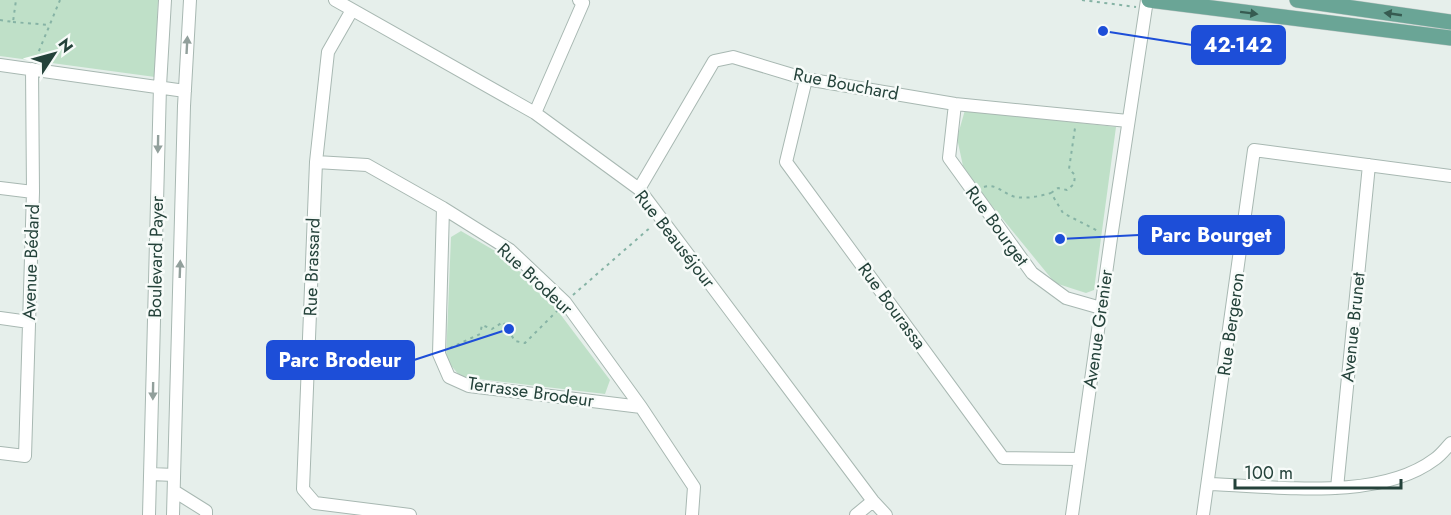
<svg xmlns="http://www.w3.org/2000/svg" width="1451" height="515" font-family="Jost,sans-serif">
<rect width="100%" height="100%" fill="#e6efeb"/>
<path fill="#bfe0c8" d="M0,0H158L155,77L0,56Z
M965,110L1116,127L1094,290L1086,293L1055,283L983,195L963,166L957,138Z
M461,231L502,255L548,298L610,380L605,394L461,377L446,360L451,237Z"/>
<g fill="none" stroke-linecap="round" stroke-linejoin="round">
<g stroke="#a8b8b2" stroke-width="14">
<path id="minor" d="M335,0L535,113L639,189L873,501L886,515
M352,10L328,52L316,162L303,489L315,503L410,515
M0,65L185,91
M806,79L786,162L1003,458L1080,459
M955,104L949,158L1032,273L1066,298L1101,308
M535,113L583,3L579,0
M316,162L367,165L443,208L510,250L565,302L641,407L694,487L692,515
M0,188L33,192
M639,189L714,61L733,57L806,79L955,104L1128,121
M443,208L439,354L449,377L469,386L641,407
M0,318L29,322
M0,453L25,456L33,192L32,69
M151,474L174,475
M1209,484C1276,486 1378,502 1435,459C1441,455 1446,448 1451,443
M1337,488L1369,165
M174,491L206,511V515
M149,515L160,86L165,0
M173,515L184,106L190,0
M856,515L873,501
M1072,515L1111,238L1147,0
M1203,515L1254,150L1451,176"/>
</g>
<g stroke="#c2cac8" stroke-width="16">
<path id="major" d="M1149,0L1451,38
M1297,0L1451,22"/>
</g>
<path stroke="#86b3a5" stroke-width="2" stroke-dasharray="3 4.5" stroke-linecap="butt" d="M1082,0L1136,7
M0,20L13,22L16,0
M13,22L49,25
M36,58L60,0
M984,187C998,183 1004,195 1016,197C1027,199 1041,196 1051,193L1063,213L1100,232
M1051,193L1058,188L1067,190L1074,184L1075,175L1069,169L1075,128
M573,295L652,226
M450,348L480,334L482,325L492,329L503,322L515,341L525,343L558,310"/>
<use href="#minor" stroke="#fff" stroke-width="12"/>
<use href="#major" stroke="#6aa596" stroke-width="15"/>
</g>
<defs><path id="oneway-solid" d="M-6-.8H1V-3.2L6.5 0L1 3.2V.8H-6Z" transform="scale(1.5)"/></defs>
<g fill="#365b51">
<use href="#oneway-solid" transform="translate(1249 13) rotate(7)"/>
<use href="#oneway-solid" transform="translate(1393 14) rotate(-172)"/>
</g>
<g fill="#92a09c">
<use href="#oneway-solid" transform="translate(187 45) rotate(-87)"/>
<use href="#oneway-solid" transform="translate(158 144) rotate(91)"/>
<use href="#oneway-solid" transform="translate(180 269) rotate(-88)"/>
<use href="#oneway-solid" transform="translate(153 391) rotate(91)"/>
</g>
<g text-anchor="middle" stroke-width="5" stroke-linejoin="round" paint-order="stroke">
<g font-size="18" fill="#24423a" stroke="#f7fbf9">
<text transform="translate(846 84) rotate(11)" y="6">Rue Bouchard</text>
<text transform="translate(997 226) rotate(54)" y="6">Rue Bourget</text>
<text transform="translate(675 239) rotate(52)" y="6">Rue Beauséjour</text>
<text transform="translate(156 257) rotate(-89)" y="6">Boulevard Payer</text>
<text transform="translate(31 262) rotate(-88)" y="6">Avenue Bédard</text>
<text transform="translate(312 267) rotate(-88)" y="6">Rue Brassard</text>
<text transform="translate(535 279) rotate(43)" y="6">Rue Brodeur</text>
<text transform="translate(892 306) rotate(54)" y="6">Rue Bourassa</text>
<text transform="translate(1231 324) rotate(-82)" y="6">Rue Bergeron</text>
<text transform="translate(1353 327) rotate(-84)" y="6">Avenue Brunet</text>
<text transform="translate(1098 329) rotate(-82)" y="6">Avenue Grenier</text>
<text transform="translate(531 392) rotate(8)" y="6">Terrasse Brodeur</text>
</g>
</g>
<path fill="none" stroke="#1d4ed8" stroke-width="2" d="M1103 31L1192 45M1060 239L1139 235M509 329L414 360"/>
<g fill="#1d4ed8" stroke="#f7fbf9" stroke-width="2">
<circle cx="1103" cy="31" r="6"/>
<circle cx="1060" cy="239" r="6"/>
<circle cx="509" cy="329" r="6"/>
</g>
<g fill="#1d4ed8" stroke="#1d4ed8" stroke-width="2">
<rect x="1192" y="26" width="93" height="38" rx="6"/>
<rect x="1139" y="216" width="145" height="38" rx="6"/>
<rect x="267" y="341" width="147" height="38" rx="6"/>
</g>
<g font-size="20" text-anchor="middle" font-weight="bold" fill="#fff">
<text x="1238" y="52">42-142</text>
<text x="1211" y="242">Parc Bourget</text>
<text x="340" y="367">Parc Brodeur</text>
</g>
<g transform="translate(54 54) rotate(54)" stroke="#f7fbf9" stroke-width="4.5" paint-order="stroke">
<path d="M0-4.5L10 22L0 15L-10 22Z" fill="#24423a"/>
<text y="-9" font-size="16" font-weight="bold" text-anchor="middle" fill="#24423a">N</text>
</g>
<path d="M1235 479v9h166v-9" fill="none" stroke="#24423a" stroke-width="3"/>
<text x="1244" y="479" font-size="18" fill="#24423a" stroke="#f7fbf9" stroke-width="4.5" paint-order="stroke">100 m</text>
</svg>
